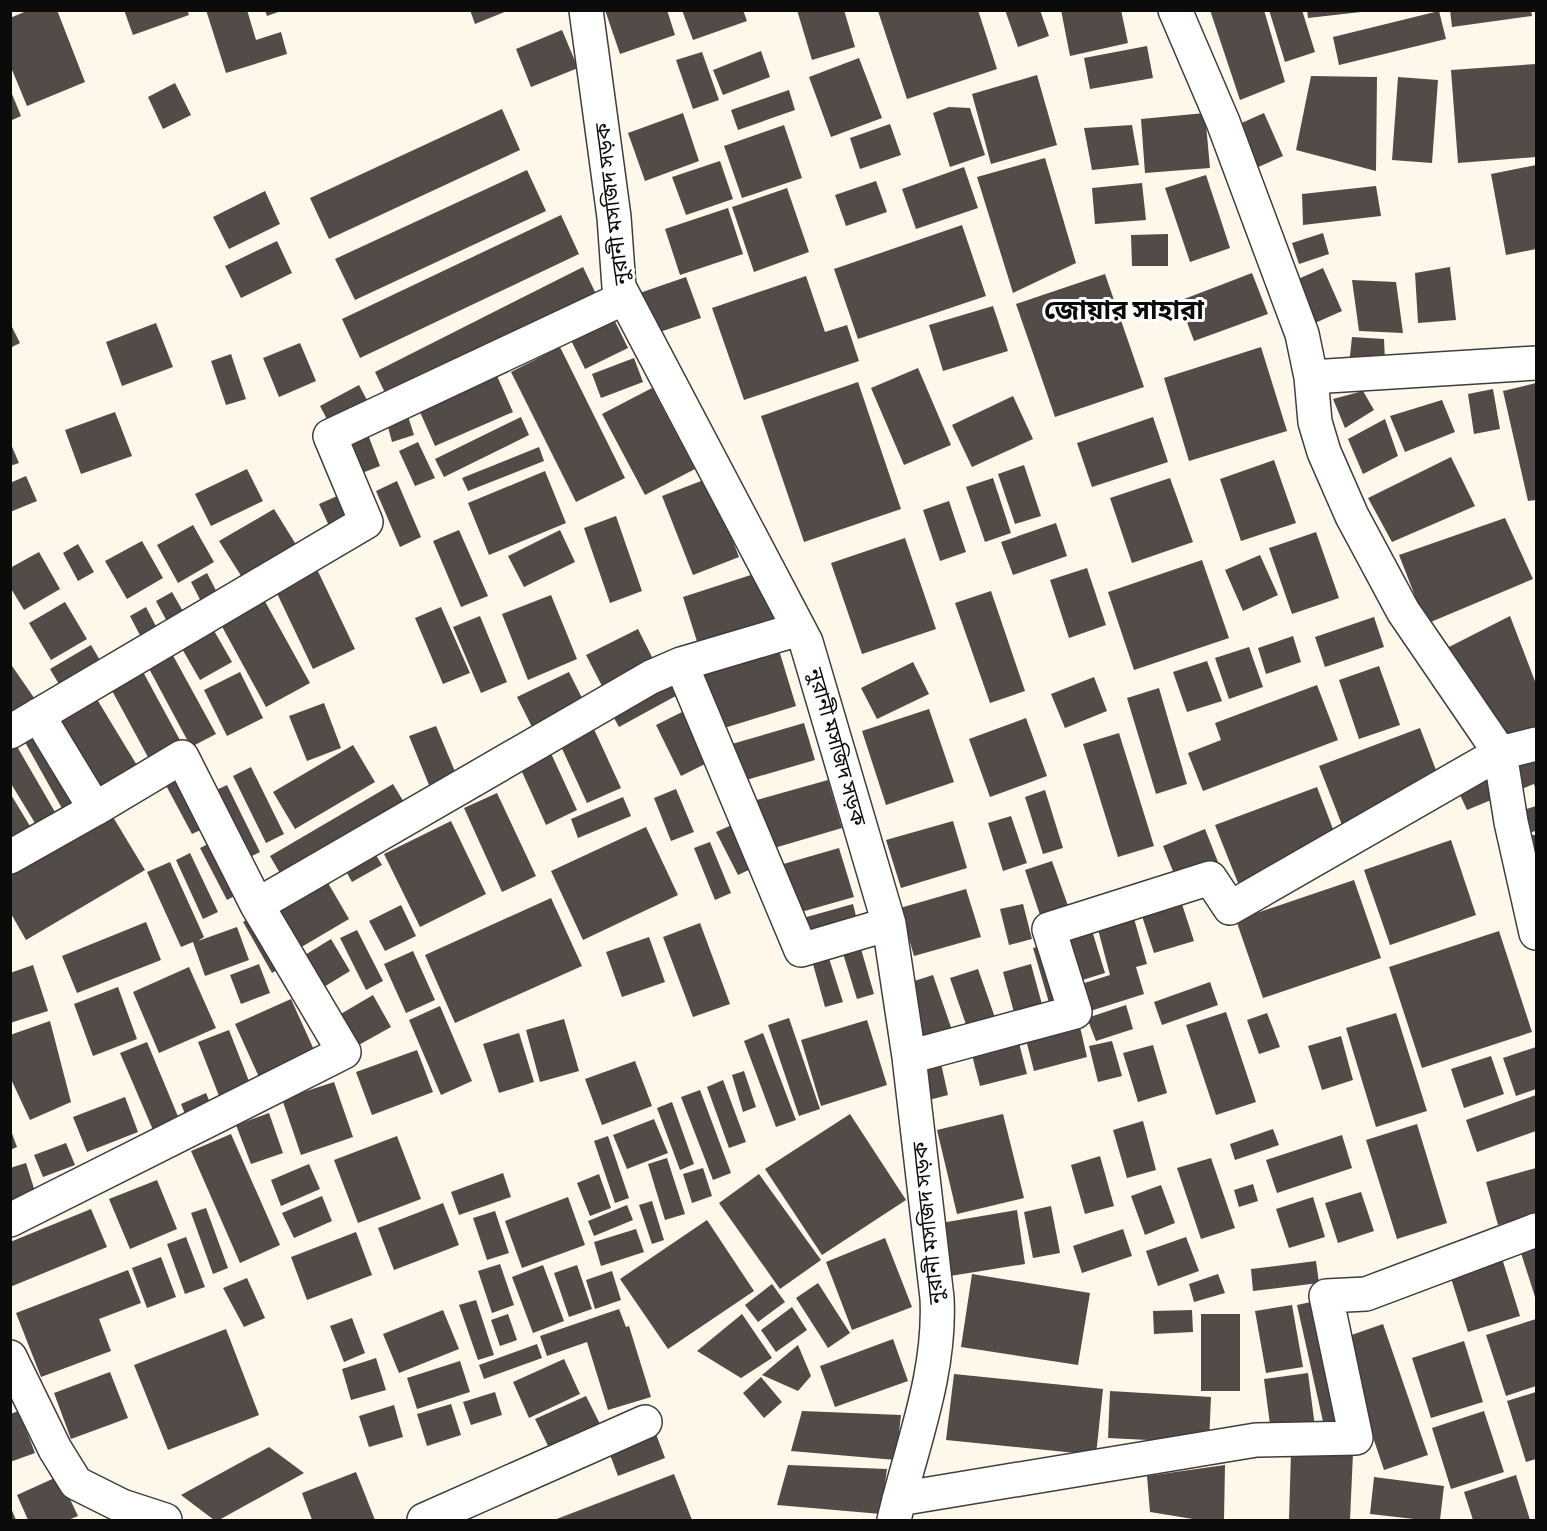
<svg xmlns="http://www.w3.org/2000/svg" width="1547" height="1531" font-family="'Crimson Pro','Noto Sans Bengali',serif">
<rect width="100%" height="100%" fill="#fef8ea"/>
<path fill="#534b48" d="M29,10H57L85,82L27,106L10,65V18Z
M124,10H187L189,15L133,35Z
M206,10H247L256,40L281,32L287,54L226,73Z
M265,10H281V11L267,16Z
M470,10H507V11L475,24Z
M605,10H667L675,35L620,54Z
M682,10H743L747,21L693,40Z
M797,10H844L855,47L812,60Z
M978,10L997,69L907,99L878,11Z
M1005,10H1040L1049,36L1018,47Z
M1061,10H1121L1128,43L1070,56Z
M1210,10H1264L1285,82L1240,100Z
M1269,10H1302L1315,52L1285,62Z
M1307,10H1361V12L1308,18Z
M1450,10H1531L1532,16L1452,27Z
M1439,11L1446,39L1339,65L1333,37Z
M562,30L578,68L531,87L516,49Z
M1147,46L1153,78L1090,89L1084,58Z
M761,51L770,77L723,95L713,70Z
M702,52L719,100L693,109L676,60Z
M859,58L882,118L831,137L809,77Z
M1536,64V157L1458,163L1451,70Z
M1037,75L1057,145L991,164L972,94Z
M1311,76L1377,77L1376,171L1296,150Z
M1398,77L1438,80L1432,163L1392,160Z
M175,83L191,115L163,129L148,97Z
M10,89L21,116L10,121Z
M789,90L795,110L738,130L731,110Z
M949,107L970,108L985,155L950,167L933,113Z
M502,109L520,150L329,239L310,198Z
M683,113L699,161L645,181L628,133Z
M1205,113L1210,168L1145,173L1141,119Z
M1264,113L1283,156L1256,168L1237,125Z
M890,124L901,155L860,169L850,138Z
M784,125L802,178L742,198L724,146Z
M1132,125L1139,165L1092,170L1084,128Z
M1045,158L1076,263L1013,293L977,177Z
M720,161L733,199L686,215L672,177Z
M1536,165V249L1506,255L1491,174Z
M964,167L978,208L916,229L902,189Z
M527,170L546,211L355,300L335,259Z
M1206,175L1230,248L1190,262L1165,188Z
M876,181L887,212L846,226L835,195Z
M1142,183L1146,220L1095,224L1092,188Z
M1376,186L1381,216L1303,225L1302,194Z
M787,188L809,252L754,272L732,207Z
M265,191L280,224L229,249L213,217Z
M728,208L743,254L680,275L665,229Z
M561,215L579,254L360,358L342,319Z
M962,225L986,296L858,339L834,269Z
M1323,233L1329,254L1299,264L1292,243Z
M1168,234V266H1132L1131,235Z
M277,241L292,273L241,298L225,266Z
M583,267L597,296L389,401L375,372Z
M1450,267L1456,320L1418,323L1415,273Z
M1323,268L1342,311L1315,323L1296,280Z
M1252,273L1268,314L1194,341L1179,301Z
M1105,274L1144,387L1055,417L1016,304Z
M806,276L825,332L847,325L859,361L744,400L712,308Z
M686,277L701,318L648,336L634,295Z
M1352,280L1396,282L1403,333L1359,331Z
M993,306L1008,351L943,371L929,325Z
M610,311L628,348L585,369L567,332Z
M10,323L20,343L10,348Z
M156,323L173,367L122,386L106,342Z
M1352,337L1384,339L1385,363L1349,365Z
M300,343L316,381L279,397L263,358Z
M560,347L625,478L576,502L511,372Z
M1261,347L1287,431L1189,461L1164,378Z
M231,354L246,399L226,405L211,361Z
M634,358L643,382L601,398L592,374Z
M918,368L951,445L904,465L871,388Z
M494,369L513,412L435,446L416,403Z
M858,382L901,509L804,542L761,416Z
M1536,383V500L1528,501L1503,391Z
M359,385L368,402L329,423L320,406Z
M652,388L695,469L645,495L602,414Z
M1493,389L1500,429L1474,434L1468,394Z
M1363,391L1374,410L1345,428L1333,399Z
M1013,396L1033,439L972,467L952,425Z
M1442,400L1455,432L1405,452L1390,416Z
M406,410L414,435L392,442L385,416Z
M115,412L132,456L81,474L65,430Z
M521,417L529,435L444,477L435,459Z
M1153,417L1168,462L1092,487L1077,443Z
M1385,419L1398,456L1363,474L1348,439Z
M367,432L380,466L352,477L340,442Z
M10,442L19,463L10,466Z
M418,442L435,478L415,486L399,451Z
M539,447L544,461L468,491L462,478Z
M1451,457L1475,506L1392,542L1368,498Z
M1274,460L1296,523L1241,541L1220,479Z
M1024,465L1041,516L1015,524L998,474Z
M247,469L263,501L211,526L195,494Z
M545,471L566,523L489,555L468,503Z
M26,476L37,501L10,512V483Z
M709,478L739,557L693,575L662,496Z
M993,478L1011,533L985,542L966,487Z
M1170,478L1193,542L1132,563L1110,498Z
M397,481L421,537L400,547L376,491Z
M344,493L355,517L330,528L319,504Z
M949,501L966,552L940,561L923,510Z
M274,509L300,551L245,582L219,541Z
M616,516L642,591L610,603L584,528Z
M1505,518L1533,579L1426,624L1399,555Z
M1056,523L1067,556L1013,575L1001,542Z
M193,525L214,562L178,583L157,545Z
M459,530L488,596L461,607L433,541Z
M560,530L575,562L524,587L508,556Z
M1316,532L1339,598L1292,614L1269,548Z
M905,538L936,629L862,654L831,563Z
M142,541L163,578L127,599L105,561Z
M78,544L94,572L78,581L63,553Z
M39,552L60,589L24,610L10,587V568Z
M1260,555L1278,595L1243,611L1225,570Z
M1202,560L1229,638L1134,670L1108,592Z
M315,565L355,649L313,669L273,585Z
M1087,568L1106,625L1069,638L1050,580Z
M760,572L777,626L700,651L683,597Z
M207,573L222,602L206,611L191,582Z
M991,591L1025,691L990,703L955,603Z
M172,592L188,620L171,629L156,601Z
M551,595L577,659L528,680L502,614Z
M262,596L310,683L266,707L219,621Z
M65,602L87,639L51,660L29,623Z
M146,607L161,636L145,645L130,616Z
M441,607L470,673L443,684L415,618Z
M480,616L507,682L481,693L453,627Z
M1510,616L1536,684V746L1499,760L1443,650Z
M1374,617L1384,647L1325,667L1315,637Z
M209,622L232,662L200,680L177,640Z
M638,629L654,661L602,686L586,655Z
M1293,636L1301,662L1266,674L1258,648Z
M91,645L104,667L63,691L50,669Z
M778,647L796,706L711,732L693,674Z
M1249,647L1263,687L1229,699L1215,658Z
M170,650L216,734L191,747L146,663Z
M1207,661L1222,701L1187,712L1173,672Z
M913,662L929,694L877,719L861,688Z
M10,663L39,705L10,724Z
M1379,666L1400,725L1359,739L1339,680Z
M142,670L181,742L149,759L110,687Z
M240,672L263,718L227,736L204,690Z
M569,672L585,704L533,729L517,697Z
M673,674L683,692L619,727L609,709Z
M1094,677L1107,711L1065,728L1051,694Z
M1317,685L1338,740L1203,791L1188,753L1221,740L1215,723Z
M1159,688L1187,784L1156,794L1127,698Z
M95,696L138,767L95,793L53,722Z
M324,703L341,748L307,761L289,716Z
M688,709L713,760L681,776L656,725Z
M929,709L954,782L886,805L862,731Z
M1026,718L1047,776L990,797L969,739Z
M804,723L815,760L736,783L725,746Z
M436,726L456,774L429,785L409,736Z
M36,727L78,803L64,812L21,735Z
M593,727L621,788L587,803L559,742Z
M1420,728L1442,786L1342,825L1319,766Z
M1119,733L1154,846L1118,857L1083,744Z
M15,743L55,812L35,823L10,782V746Z
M353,745L375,782L295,829L273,792Z
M549,749L577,810L546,825L518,763Z
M1536,756V791L1534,784L1507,795L1497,775Z
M251,767L284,834L266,843L233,776Z
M178,770L209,826L192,834L162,778Z
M1485,771L1496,798L1467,810L1455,784Z
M828,780L842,828L764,851L750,802Z
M393,784L408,809L285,882L270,856Z
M227,785L260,852L242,861L210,793Z
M1317,787L1339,845L1238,883L1215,825Z
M676,789L694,832L671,841L654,798Z
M1045,790L1063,848L1043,854L1025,797Z
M10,793L33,831L10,841Z
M497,793L536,876L502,892L464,808Z
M623,797L631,816L578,838L571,819Z
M1536,806V831L1527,833L1523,810Z
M110,812L145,870L26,940L10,912V870Z
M1011,816L1027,863L1003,871L988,823Z
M451,821L486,894L420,927L384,854Z
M953,821L967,868L901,888L886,840Z
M734,824L755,867L738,875L716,832Z
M646,827L678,895L583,940L551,871Z
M1205,829L1218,862L1176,879L1163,846Z
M1532,835H1536V852H1535Z
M1451,840L1476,915L1390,945L1364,870Z
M214,841L240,893L227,900L200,848Z
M710,842L731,893L715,900L694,848Z
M371,847L382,865L352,882L342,864Z
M839,848L854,897L794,914L780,865Z
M190,853L218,912L203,919L176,860Z
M1052,861L1071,914L1043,924L1025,870Z
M170,862L204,937L198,941L237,927L249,960L205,976L193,942L181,947L147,872Z
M324,876L349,919L293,952L268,910Z
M1354,880L1381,958L1263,998L1236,920Z
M966,889L981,937L914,956L900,908Z
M551,898L582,966L455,1023L425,955Z
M1180,898L1194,941L1154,953L1140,910Z
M853,904L859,928L803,943L796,920Z
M1023,904L1032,939L1009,945L1000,909Z
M401,905L416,936L385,951L369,921Z
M1131,908L1147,964L1136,967L1144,994L1084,1013L1075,986L1110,975L1095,918Z
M252,917L282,967L272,973L243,922Z
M146,922L161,960L77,993L62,956Z
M700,923L730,1004L693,1017L663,937Z
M1090,924L1105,973L1076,982L1060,933Z
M357,930L383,981L366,990L340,938Z
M1499,931L1532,1032L1422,1068L1389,967Z
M649,937L665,982L622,997L606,952Z
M331,939L350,971L319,990L300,958Z
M859,942L874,994L857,999L841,947Z
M1047,944L1063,1002L1050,1006L1033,948Z
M413,951L435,1000L406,1013L384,964Z
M827,952L843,1002L825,1007L811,957Z
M259,964L270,993L241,1004L230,975Z
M1031,964L1043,1008L1015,1016L1003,972Z
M33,965L48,1011L10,1023V973Z
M189,967L216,1028L159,1053L133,992Z
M978,969L999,1029L971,1039L950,978Z
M933,975L954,1036L926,1045L905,984Z
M1210,982L1218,1005L1162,1025L1154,1002Z
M118,987L137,1039L93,1056L74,1004Z
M373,995L391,1027L357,1046L339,1015Z
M291,999L319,1061L263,1086L235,1024Z
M1126,1005L1133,1029L1096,1041L1087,1018Z
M440,1006L472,1081L441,1095L409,1020Z
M1226,1012L1256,1102L1216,1115L1186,1025Z
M1267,1013L1280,1047L1259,1054L1247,1020Z
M1396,1013L1427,1111L1376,1127L1346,1028Z
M789,1018L820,1109L799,1116L768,1025Z
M1078,1018L1087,1057L1034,1071L1024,1032Z
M564,1019L579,1071L540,1082L526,1030Z
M867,1020L887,1085L821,1106L801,1040Z
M50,1021L71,1102L30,1120L10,1077V1035Z
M229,1030L252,1089L221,1101L198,1042Z
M519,1033L534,1082L499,1093L483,1044Z
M763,1033L796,1120L776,1127L744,1041Z
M1341,1036L1353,1080L1322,1090L1308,1046Z
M1112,1041L1122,1076L1098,1082L1089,1046Z
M147,1042L182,1126L156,1137L120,1053Z
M1019,1043L1027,1074L980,1086L972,1055Z
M1153,1045L1167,1093L1138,1102L1123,1053Z
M1536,1047V1089L1516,1096L1503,1058Z
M417,1050L433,1092L372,1115L356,1072Z
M1491,1056L1504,1094L1464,1108L1451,1069Z
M940,1059L948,1095L925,1101L918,1064Z
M635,1061L652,1106L602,1125L585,1079Z
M744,1071L756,1107L743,1112L732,1075Z
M723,1080L746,1142L729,1148L707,1087Z
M334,1082L353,1137L301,1155L282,1099Z
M700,1090L731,1173L713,1180L681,1097Z
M206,1093L212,1108L187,1119L181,1104Z
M1536,1095V1131L1477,1152L1466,1120Z
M125,1097L138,1132L87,1152L73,1117Z
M672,1102L694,1164L680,1170L657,1108Z
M269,1113L283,1153L251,1164L236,1125Z
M850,1114L906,1200L822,1255L765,1169Z
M1003,1114L1024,1198L957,1214L937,1130Z
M654,1119L668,1153L627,1169L613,1135Z
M1143,1121L1156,1170L1127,1178L1113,1130Z
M1417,1124L1447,1223L1397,1239L1366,1140Z
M10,1128L17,1147L10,1150Z
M1273,1129L1279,1145L1235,1160L1230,1144Z
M231,1134L280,1245L240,1263L191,1151Z
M1342,1135L1352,1168L1277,1193L1266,1160Z
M397,1136L421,1199L358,1223L334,1160Z
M608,1136L629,1198L615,1203L594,1141Z
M66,1143L75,1165L43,1177L34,1155Z
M1100,1156L1114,1206L1085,1214L1071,1165Z
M667,1158L685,1214L665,1220L648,1164Z
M1211,1158L1235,1228L1201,1239L1177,1168Z
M26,1163L38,1201L10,1209V1168Z
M309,1164L320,1189L281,1206L271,1180Z
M703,1168L712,1196L692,1203L683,1174Z
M1536,1168V1214L1498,1225L1486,1182Z
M503,1173L511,1197L459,1215L451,1192Z
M599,1174L611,1208L590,1216L577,1183Z
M759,1174L821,1260L780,1289L719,1203Z
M157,1180L177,1229L130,1249L109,1199Z
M1253,1184L1258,1201L1239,1207L1234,1190Z
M1161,1185L1175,1223L1145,1235L1131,1196Z
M1361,1192L1374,1231L1338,1243L1325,1203Z
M322,1196L332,1221L294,1238L282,1213Z
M568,1197L585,1245L522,1268L505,1221Z
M1313,1197L1325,1237L1289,1248L1276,1209Z
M652,1201L664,1240L652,1244L639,1205Z
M443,1203L459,1245L394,1270L378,1228Z
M627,1205L633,1220L594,1236L588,1221Z
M1051,1206L1060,1253L1033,1258L1024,1212Z
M206,1208L228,1268L213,1274L191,1213Z
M91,1209L107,1247L10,1287V1242Z
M1017,1210L1025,1264L950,1276L941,1223Z
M495,1211L509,1253L487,1260L473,1218Z
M707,1220L754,1291L668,1349L620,1279Z
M636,1229L644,1252L601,1266L594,1242Z
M1123,1229L1132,1256L1082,1273L1073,1246Z
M356,1232L372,1275L307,1300L291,1257Z
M186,1237L205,1287L185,1294L167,1244Z
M1186,1237L1199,1271L1158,1286L1146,1251Z
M885,1238L912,1307L852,1330L826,1262Z
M1536,1248V1300L1521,1253Z
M1501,1255L1520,1316L1468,1332L1449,1272Z
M161,1257L176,1297L147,1308L132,1268Z
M1316,1261L1319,1283L1253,1291L1251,1269Z
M500,1264L514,1305L492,1313L478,1271Z
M543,1265L564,1321L533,1333L512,1277Z
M577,1265L592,1309L569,1317L554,1273Z
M128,1270L141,1303L99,1319L111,1351L41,1377L16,1313Z
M612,1271L621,1300L595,1309L586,1280Z
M972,1274L1090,1293L1078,1365L961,1347Z
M1218,1274L1225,1293L1194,1302L1189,1284Z
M247,1278L265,1318L244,1327L223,1288Z
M818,1283L850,1333L828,1348L796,1298Z
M772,1284L785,1302L758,1322L745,1305Z
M476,1300L494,1355L478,1360L459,1305Z
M1320,1300L1350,1429L1326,1435L1297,1305Z
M1292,1305L1303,1367L1266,1373L1255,1311Z
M792,1307L807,1330L776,1352L761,1330Z
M619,1309L626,1327L629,1326L651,1397L608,1410L587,1342L547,1356L540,1336Z
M443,1310L459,1349L399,1373L383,1334Z
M1192,1310L1193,1332L1154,1334L1153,1311Z
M508,1314L517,1340L500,1346L491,1320Z
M742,1314L772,1358L741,1378L697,1351Z
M1201,1314H1240V1391H1201Z
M352,1318L365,1353L344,1362L330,1326Z
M1536,1319V1386L1506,1396L1486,1335Z
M1383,1324L1428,1455L1384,1470L1340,1339Z
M226,1329L259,1415L168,1450L134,1365Z
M893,1339L908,1381L835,1407L820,1366Z
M1464,1341L1483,1402L1431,1418L1412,1358Z
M537,1344L542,1358L484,1379L479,1365Z
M798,1345L811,1376L798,1391L762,1375Z
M376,1358L386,1390L351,1400L342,1369Z
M564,1359L580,1394L529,1418L513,1382Z
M460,1361L470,1392L417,1409L407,1378Z
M110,1372L128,1418L71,1439L54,1393Z
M1308,1373L1315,1427L1271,1432L1264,1379Z
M954,1374L1103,1389L1096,1455L946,1440Z
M761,1377L782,1402L764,1418L743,1393Z
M1110,1391L1211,1397L1209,1443L1108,1438Z
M495,1392L502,1415L471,1425L463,1402Z
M1536,1392V1459L1526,1462L1507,1401Z
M586,1396L603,1430L552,1454L535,1419Z
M451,1404L461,1435L427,1446L417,1414Z
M394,1405L403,1437L369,1447L359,1416Z
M19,1411L35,1453L10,1462V1414Z
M802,1411L901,1415L896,1460L791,1451Z
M1484,1411L1504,1472L1451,1489L1432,1428Z
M656,1434L665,1458L618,1476L609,1452Z
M269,1447L304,1473L219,1520H214L181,1495Z
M1291,1452L1353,1453L1350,1520L1289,1519Z
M788,1465L887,1469L881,1514L777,1505Z
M1225,1465L1224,1520H1199L1150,1512L1147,1476Z
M356,1472L375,1520H312L302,1493Z
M674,1474L692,1520H554Z
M1516,1475L1530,1520H1473L1464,1492Z
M59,1476L78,1516L68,1520H28L17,1495Z
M1374,1477L1444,1486L1440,1520H1423L1370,1514Z
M10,1508H11L16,1520H10Z"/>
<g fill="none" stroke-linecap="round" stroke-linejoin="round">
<g stroke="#3e3e3e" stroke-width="36">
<path id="street" d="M586,10L614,217L619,287L806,642L889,924L909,1057L937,1298C941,1375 911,1447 894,1520
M1175,10L1223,122L1302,334L1311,377L1315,422L1324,452L1352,516L1403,611L1500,753L1511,822L1536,933
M1311,377L1536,363
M681,664L799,629
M10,732L366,522L330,436L624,298
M95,809L182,757L257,905L651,677L681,664L801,950L889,924
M10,857L95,809L38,715
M909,1057L1075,1012L1049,929L1210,878L1230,908L1500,753L1536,744
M10,1220L344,1052L257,905
M10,1357L55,1449L76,1483L122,1506L165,1520
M899,1499L1256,1440L1356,1438L1326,1296L1366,1294L1536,1230
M424,1520L645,1422"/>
</g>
<use href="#street" stroke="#fff" stroke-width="33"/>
</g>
<g text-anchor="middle" stroke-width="6" stroke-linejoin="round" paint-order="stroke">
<g font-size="21" fill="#0b0b0b" stroke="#fff">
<text transform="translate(612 204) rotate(-97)" y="7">নুরানী মসজিদ সড়ক</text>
<text transform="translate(837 747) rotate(74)" y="7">নুরানী মসজিদ সড়ক</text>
<text transform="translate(928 1223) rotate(-96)" y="7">নুরানী মসজিদ সড়ক</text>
</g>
<g font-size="27" font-weight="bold" fill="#0b0b0b" stroke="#fff">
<text x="1124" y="319">জোয়ার সাহারা</text>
</g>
</g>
<rect width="1547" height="1531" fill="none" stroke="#0b0b0b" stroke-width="24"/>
</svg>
